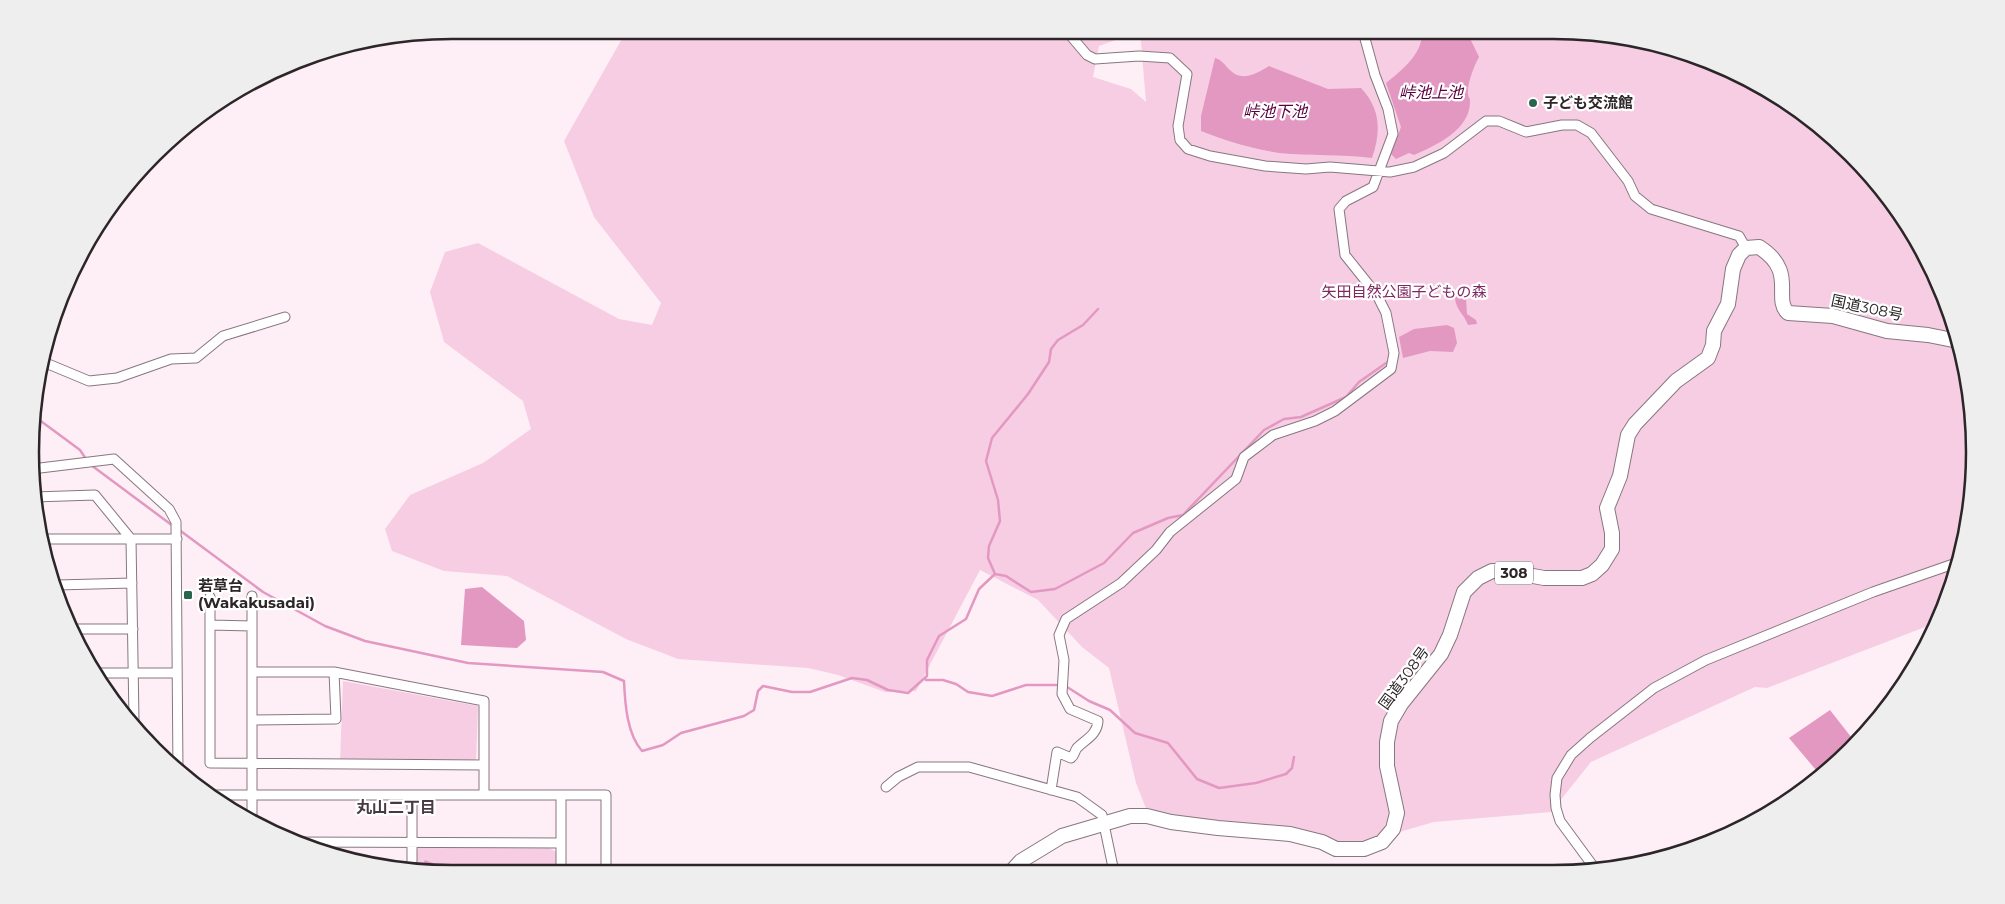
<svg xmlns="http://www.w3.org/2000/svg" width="2005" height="904" font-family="Montserrat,'Noto Sans JP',sans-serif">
<rect width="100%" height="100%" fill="#feeff6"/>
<path fill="#f7cde3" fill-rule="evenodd" d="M627,30H1553C1580,33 1610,32 1636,38C1652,42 1668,48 1684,53C1694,56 1705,58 1715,63C1872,133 1972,279 1975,451C1976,507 1959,560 1943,613L1938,622L1767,688L1755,687L1591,762L1551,812L1434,822L1358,844L1243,834L1147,811L1136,783L1109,668L1082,647L1038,600L980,570L916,691L885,692L838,675L808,668L678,659L626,639L507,576L444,571L392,551L385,529L410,495L483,463L531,429L523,401L444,342L430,292L445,252L478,243L619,319L652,325L661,303L594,217L564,141ZM1140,31L1146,102L1131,89L1093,77L1099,46Z
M343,681L478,706L476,763L340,762Z
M418,847L550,848L557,853L556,874H452L414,870Z"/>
<path fill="#e398c2" d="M1422,30H1466L1479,57C1474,66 1467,84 1468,94C1469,101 1470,95 1470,102C1470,130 1435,146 1414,155L1409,153L1396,159L1391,154L1401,127L1386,83C1402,70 1424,53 1422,30Z
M1215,58C1223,60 1225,66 1231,71C1242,82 1258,73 1269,66L1328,89L1361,88C1381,109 1381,132 1372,158C1341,154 1311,156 1279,153C1253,149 1226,141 1201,131V116Z
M1460,292L1466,298L1467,314L1476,320L1477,324L1468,325C1464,314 1456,310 1455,298Z
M1447,325L1454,328L1457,343L1453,352L1430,351L1403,358L1399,337L1414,329Z
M482,587L524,621L526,640L517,648L461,645L465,589Z
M1830,710L1855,742L1821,776L1789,738Z
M425,860L462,874L420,871Z"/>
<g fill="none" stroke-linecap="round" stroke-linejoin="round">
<path stroke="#e398c2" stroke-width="2.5" d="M34,416L80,450L86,459
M91,465L173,526
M178,529L263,592L325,626L365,641L468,663L603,672L624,681C625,704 627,734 642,751L663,745L681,733L744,716L754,710L758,691L763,686L792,692H810L852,678L867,680L888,690L908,693L927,676V660L939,636L966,619L979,589L995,574L1006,576L1031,592L1055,589L1104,563L1133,533L1168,518L1183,515L1264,430L1284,419L1301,417L1346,397L1359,382L1389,361
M995,574L988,558L989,546L1000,521L998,500L986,461L992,438L1028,394L1049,362L1051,349L1058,340L1083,325L1098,309
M926,680H943L956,684L968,692L992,696L1026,685H1056
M1064,685L1089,701L1110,710L1135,733L1168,743L1197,779L1219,788L1256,783L1286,774L1292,768L1294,757"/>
<g stroke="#87777f" stroke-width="11">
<path id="minor" d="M1054,30L1070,35L1087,55L1095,59L1139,56L1170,58L1187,74L1178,126L1180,140L1188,149L1210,156L1265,166L1306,169L1330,167L1390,172L1414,167L1444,153L1486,121H1499L1526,132L1562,125H1577L1591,133L1628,181L1635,196L1651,209L1739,236L1746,248
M41,361L89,381L117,378L171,359L196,358L223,336L285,317
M32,469L114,459L169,509L176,522L178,772
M34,497L95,495L131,539L134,721
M40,539H177
M57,585L132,583
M252,596V818
M210,597V763L484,765
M210,625L252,626
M74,629H133
M252,672H334L484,701V795
M95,673H177
M252,720L336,719L334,672
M886,787L898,777L918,767H969L1077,797L1102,815L1114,872
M1051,790L1057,752L1071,758C1075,755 1074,752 1077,748C1086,739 1097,735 1098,721L1070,709L1062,694L1064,660L1059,635L1066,619L1121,583L1156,550L1170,532L1236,479L1244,457L1273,435L1315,421L1335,411L1391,369L1394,353L1386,313L1377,295L1345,255L1339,209L1346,201L1373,187L1393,134L1388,109L1375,75L1364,35L1360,30
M214,795H606V874
M561,795V874
M290,842L561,843
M409,870L412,861V795
M1596,870L1560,821L1556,808L1555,795L1557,778L1571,755L1590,738L1654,688L1706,660L1873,592L1959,562"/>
</g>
<g stroke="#87777f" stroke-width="16">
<path id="highway" d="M1011,872L1021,861L1062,836L1130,816H1147L1171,822L1218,828L1290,834L1322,842L1336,849H1364L1382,842L1393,829L1397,813L1387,766V742L1391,721L1401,704L1441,654L1450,635L1464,592L1478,578L1492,571H1506L1544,578H1582L1592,574L1602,565L1612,549V533L1607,508L1620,476L1628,435L1635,424L1676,381L1708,358L1713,345L1714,331L1728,304L1733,269L1739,255L1746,248L1759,247C1798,272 1772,298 1788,313L1833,316L1887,331L1928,335L1958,341"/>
</g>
<use href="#minor" stroke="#fff" stroke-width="9"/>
<use href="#highway" stroke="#fff" stroke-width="14"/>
</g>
<g fill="#2a654e" stroke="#fff" stroke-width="2">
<circle cx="1533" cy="103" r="5"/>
<rect x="183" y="590" width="10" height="10" rx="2.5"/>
</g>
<g text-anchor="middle" stroke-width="4.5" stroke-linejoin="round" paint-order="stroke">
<rect fill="#fff" stroke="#6b6769" stroke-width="1" x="1495" y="561.5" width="38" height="23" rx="4"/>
<g font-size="14" font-weight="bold" fill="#2c2629">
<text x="1514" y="578">308</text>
</g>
<g font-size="15" font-weight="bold" fill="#2c2629" stroke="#fff" text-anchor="start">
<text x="1543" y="108">子ども交流館</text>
<text x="198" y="591">若草台<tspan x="198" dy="17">(Wakakusadai)</tspan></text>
</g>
<g font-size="15" fill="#7e285f" stroke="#fff">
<text x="1404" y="297">矢田自然公園子どもの森</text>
</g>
<g font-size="15" fill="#2c2629" stroke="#fff">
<text transform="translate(1867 308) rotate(12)" y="5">国道308号</text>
<text transform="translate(1404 678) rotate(-54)" y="5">国道308号</text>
</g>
<g font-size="16" font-style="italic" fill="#59003f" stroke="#fff">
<text x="1431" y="98">峠池上池</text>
<text x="1275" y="117">峠池下池</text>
</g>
<g font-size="16" font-weight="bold" fill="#483a42" stroke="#fff">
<text x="396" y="813">丸山二丁目</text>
</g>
</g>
<path d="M0 0H2005V904H0ZM452 39H1553A413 413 0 0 1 1966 452V452A413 413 0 0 1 1553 865H452A413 413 0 0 1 39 452V452A413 413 0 0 1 452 39Z" fill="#eee" fill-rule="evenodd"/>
<path fill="none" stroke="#2c2629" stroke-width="2.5" d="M452 39H1553A413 413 0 0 1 1966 452V452A413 413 0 0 1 1553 865H452A413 413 0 0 1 39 452V452A413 413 0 0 1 452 39Z"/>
</svg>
